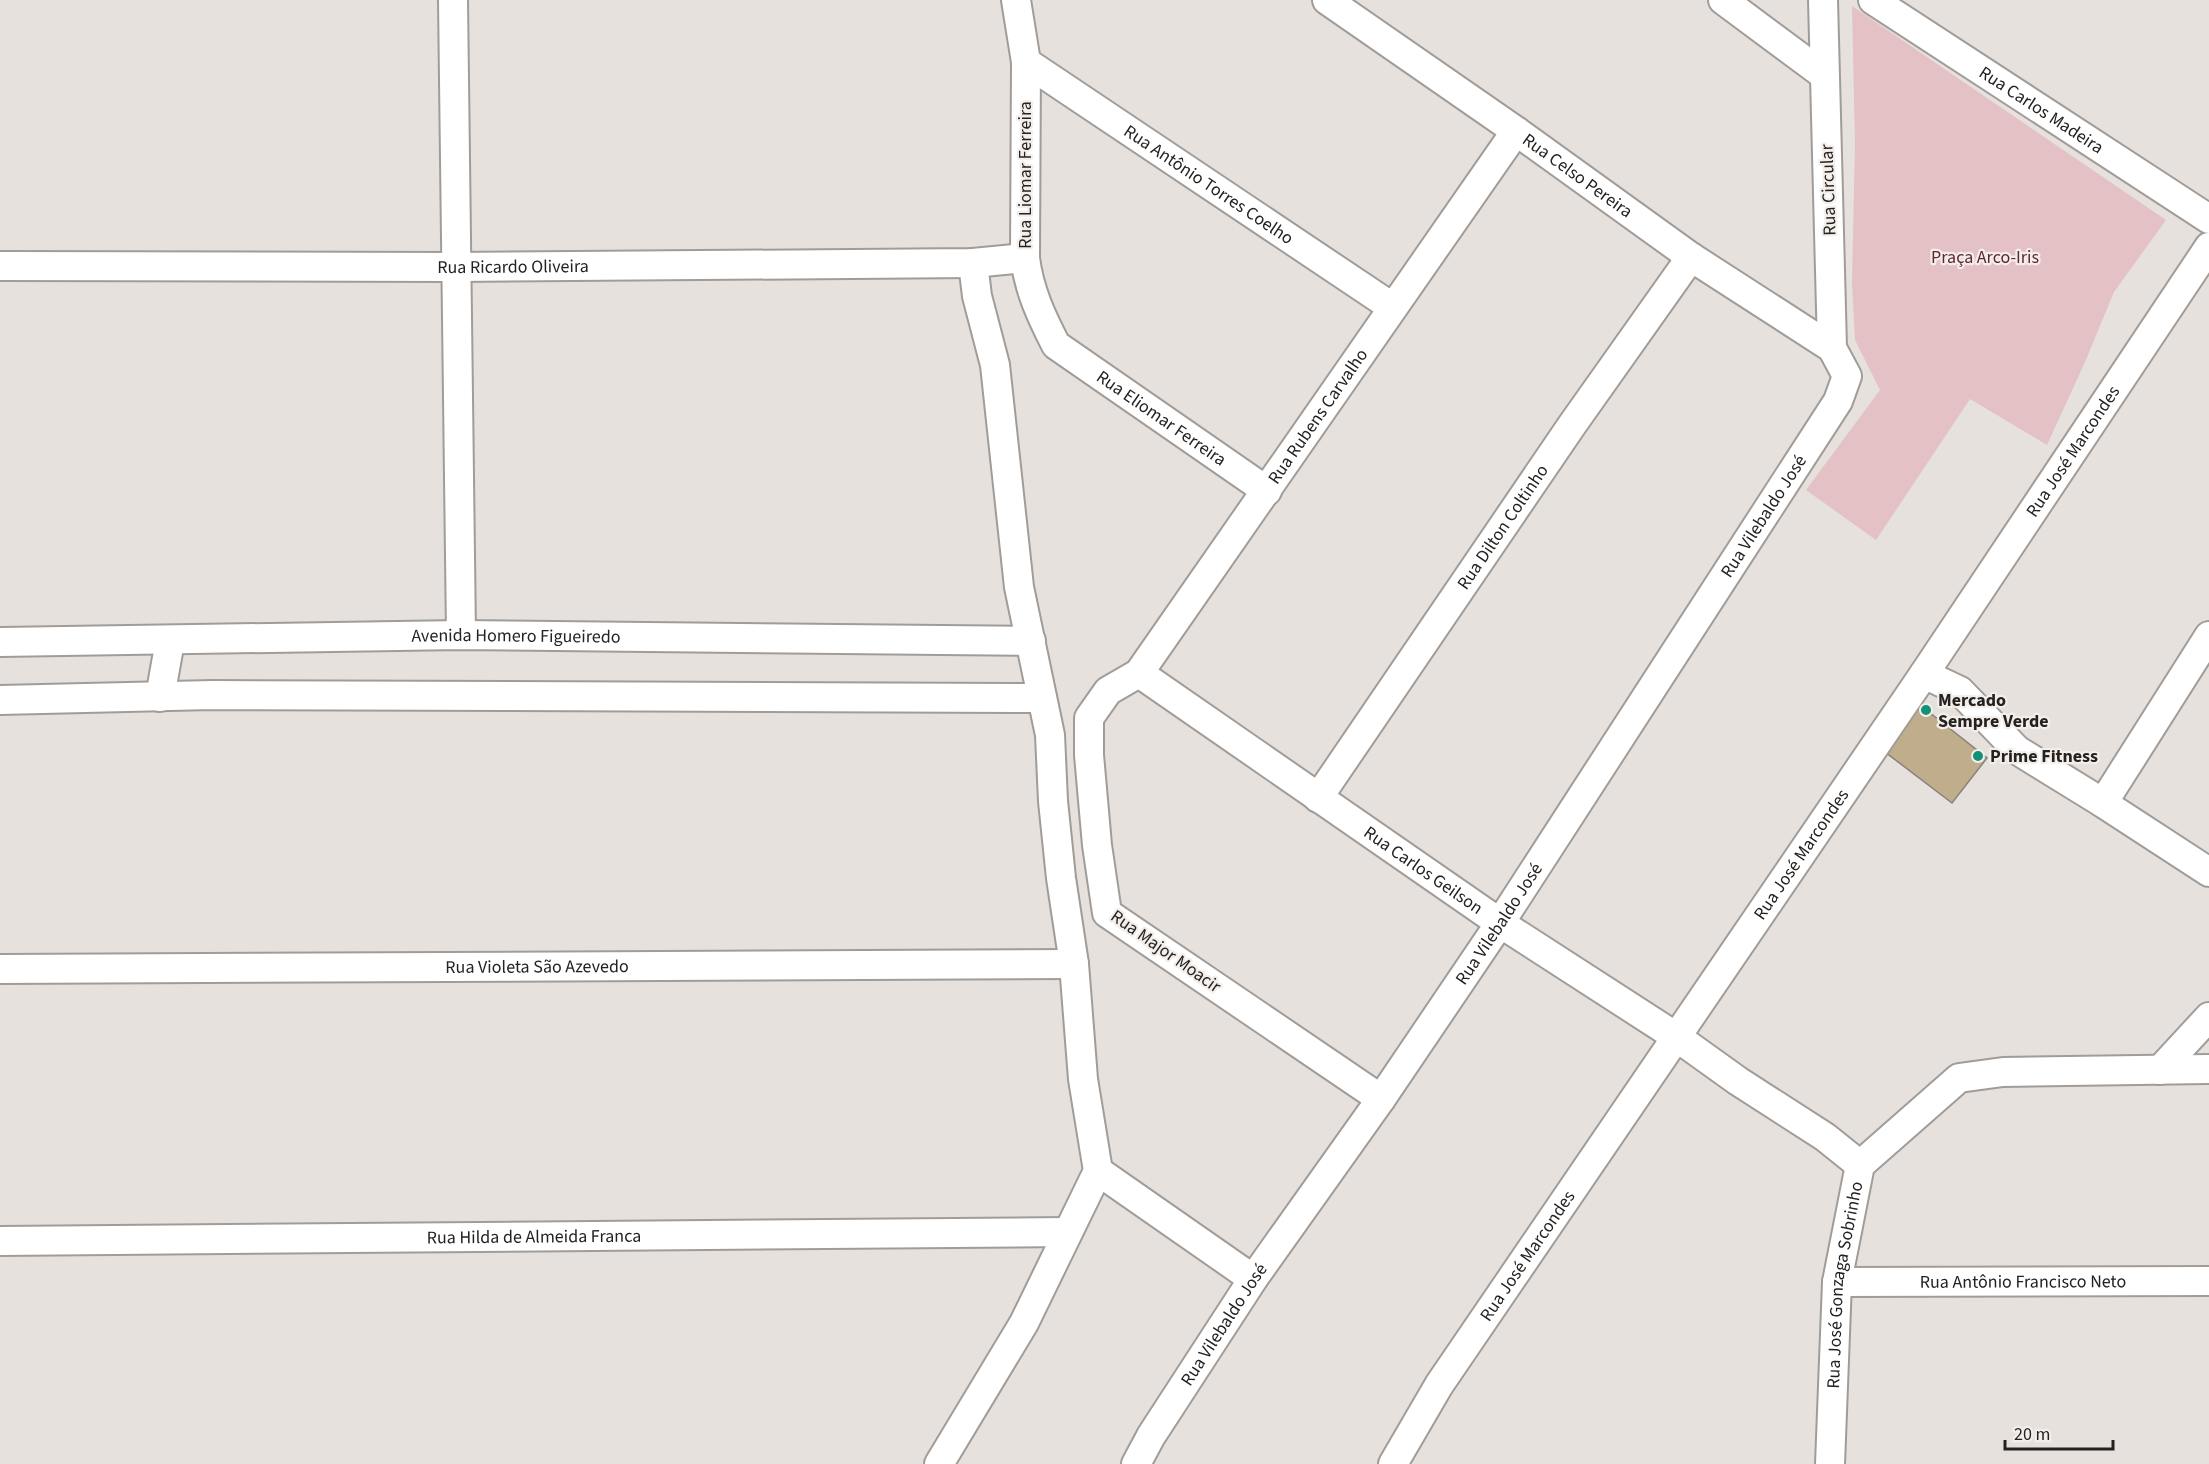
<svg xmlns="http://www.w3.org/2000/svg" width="2209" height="1464" font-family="'Source Sans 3',sans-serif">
<rect width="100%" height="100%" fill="#e6e1dd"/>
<path fill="#e3c1c4" d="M1852,6L2166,220L2114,292L2085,362L2047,445L1970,399L1876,540L1806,490L1880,390L1855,340L1852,283L1855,144Z"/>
<path fill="#c0ad8c" stroke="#86837e" stroke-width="1.5" d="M1920,705L1987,758L1952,803L1885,752Z"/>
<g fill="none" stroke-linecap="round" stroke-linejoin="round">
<g stroke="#a19c98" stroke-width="32">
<g id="street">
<path d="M453,0L461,635"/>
<path id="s1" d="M1016,0L1026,62L1025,258C1029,290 1041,316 1056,345L1267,491"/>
<path id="s2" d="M1327,0L1516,131L1691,257L1832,348"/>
<path d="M1723,0L1824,75"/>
<path id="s3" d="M1873,0L2209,219"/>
<path id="s4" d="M1026,62L1392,307"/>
<path id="s5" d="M0,266L455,267L973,263L1025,258"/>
<path id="s6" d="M0,642L461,635L1031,641"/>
<path id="s7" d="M1139,673L1500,923L1678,1038L1738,1081L1825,1137L1860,1165"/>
<path d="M1924,674L1960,691L2017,750L2103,803L2209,872"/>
<path d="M160,697L170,641"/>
<path d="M0,700L212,695L1042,698"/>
<path id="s8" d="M1318,798L1572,425L1691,257"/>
<path d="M2103,803L2209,636"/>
<path id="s9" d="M0,969L1074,964"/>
<path d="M2160,1070L2209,1017"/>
<path id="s10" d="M1381,1099L1107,913L1097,845L1089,755V718L1108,691L1139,673L1516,131"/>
<path d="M1098,1171L1253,1279"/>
<path id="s11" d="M0,1241L1068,1232"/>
<path id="s12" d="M1837,1282L2209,1281"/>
<path d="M939,1464L1024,1323L1098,1171L1083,1079L1074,964L1061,878L1053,801L1050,735L1019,587L995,365L977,296L973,263"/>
<path id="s13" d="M1136,1464L1151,1436L1253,1279L1381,1099L1500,923L1838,401L1847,376L1832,348L1823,0"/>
<path id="s14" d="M1393,1464L1439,1385L1924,674L2209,247"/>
<path id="s15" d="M1830,1464L1837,1282L1860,1165L1959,1078L2003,1072L2209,1069"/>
</g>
</g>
<use href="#street" stroke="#fff" stroke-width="28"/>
</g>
<g fill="#109178" stroke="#f4eeea" stroke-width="2">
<circle cx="1926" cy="710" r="6"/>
<circle cx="1978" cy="756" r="6"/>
</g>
<g text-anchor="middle" stroke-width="4.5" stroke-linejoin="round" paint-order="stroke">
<g font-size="18" fill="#242220" stroke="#f4eeea">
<text dy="6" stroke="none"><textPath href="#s3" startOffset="201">Rua Carlos Madeira</textPath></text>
<text transform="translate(1025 175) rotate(-90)" y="6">Rua Liomar Ferreira</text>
<text dy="6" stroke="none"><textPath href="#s2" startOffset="306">Rua Celso Pereira</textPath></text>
<text dy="6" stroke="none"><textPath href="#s4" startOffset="220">Rua Antônio Torres Coelho</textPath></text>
<text transform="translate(1828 190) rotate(-92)" y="6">Rua Circular</text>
<text dy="6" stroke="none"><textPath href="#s5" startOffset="513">Rua Ricardo Oliveira</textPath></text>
<text dy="6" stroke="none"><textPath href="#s10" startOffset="909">Rua Rubens Carvalho</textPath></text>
<text dy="6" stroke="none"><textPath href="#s1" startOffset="480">Rua Eliomar Ferreira</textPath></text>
<text dy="6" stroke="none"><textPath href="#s14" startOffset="1220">Rua José Marcondes</textPath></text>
<text dy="6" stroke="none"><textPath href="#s13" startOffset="1137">Rua Vilebaldo José</textPath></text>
<text dy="6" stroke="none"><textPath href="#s8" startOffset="328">Rua Dilton Coltinho</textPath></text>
<text dy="6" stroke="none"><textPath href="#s6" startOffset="516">Avenida Homero Figueiredo</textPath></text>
<text dy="6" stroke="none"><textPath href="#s14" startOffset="734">Rua José Marcondes</textPath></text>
<text dy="6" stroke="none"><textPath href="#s7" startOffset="346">Rua Carlos Geilson</textPath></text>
<text dy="6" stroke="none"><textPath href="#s13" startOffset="651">Rua Vilebaldo José</textPath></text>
<text transform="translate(1166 951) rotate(35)" y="6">Rua Major Moacir</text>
<text dy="6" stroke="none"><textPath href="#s9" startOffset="537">Rua Violeta São Azevedo</textPath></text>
<text dy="6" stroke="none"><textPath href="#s11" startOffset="534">Rua Hilda de Almeida Franca</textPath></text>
<text dy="6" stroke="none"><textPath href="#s14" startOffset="248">Rua José Marcondes</textPath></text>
<text dy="6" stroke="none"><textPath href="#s12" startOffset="186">Rua Antônio Francisco Neto</textPath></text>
<text dy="6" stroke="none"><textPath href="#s15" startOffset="180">Rua José Gonzaga Sobrinho</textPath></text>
<text dy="6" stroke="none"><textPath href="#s13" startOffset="165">Rua Vilebaldo José</textPath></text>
</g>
<g font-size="18" fill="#5f2730" stroke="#f4eeea">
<text x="1985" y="263">Praça Arco-Iris</text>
</g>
<g font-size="18" font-weight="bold" fill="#242220" stroke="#f4eeea" text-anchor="start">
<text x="1938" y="706">Mercado<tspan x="1938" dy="21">Sempre Verde</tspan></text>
<text x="1990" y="762">Prime Fitness</text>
</g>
</g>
<path d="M2005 1440v9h108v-9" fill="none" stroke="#242220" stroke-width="3"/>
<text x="2014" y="1440" font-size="18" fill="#242220" stroke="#f4eeea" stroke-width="4.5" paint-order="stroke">20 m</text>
</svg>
